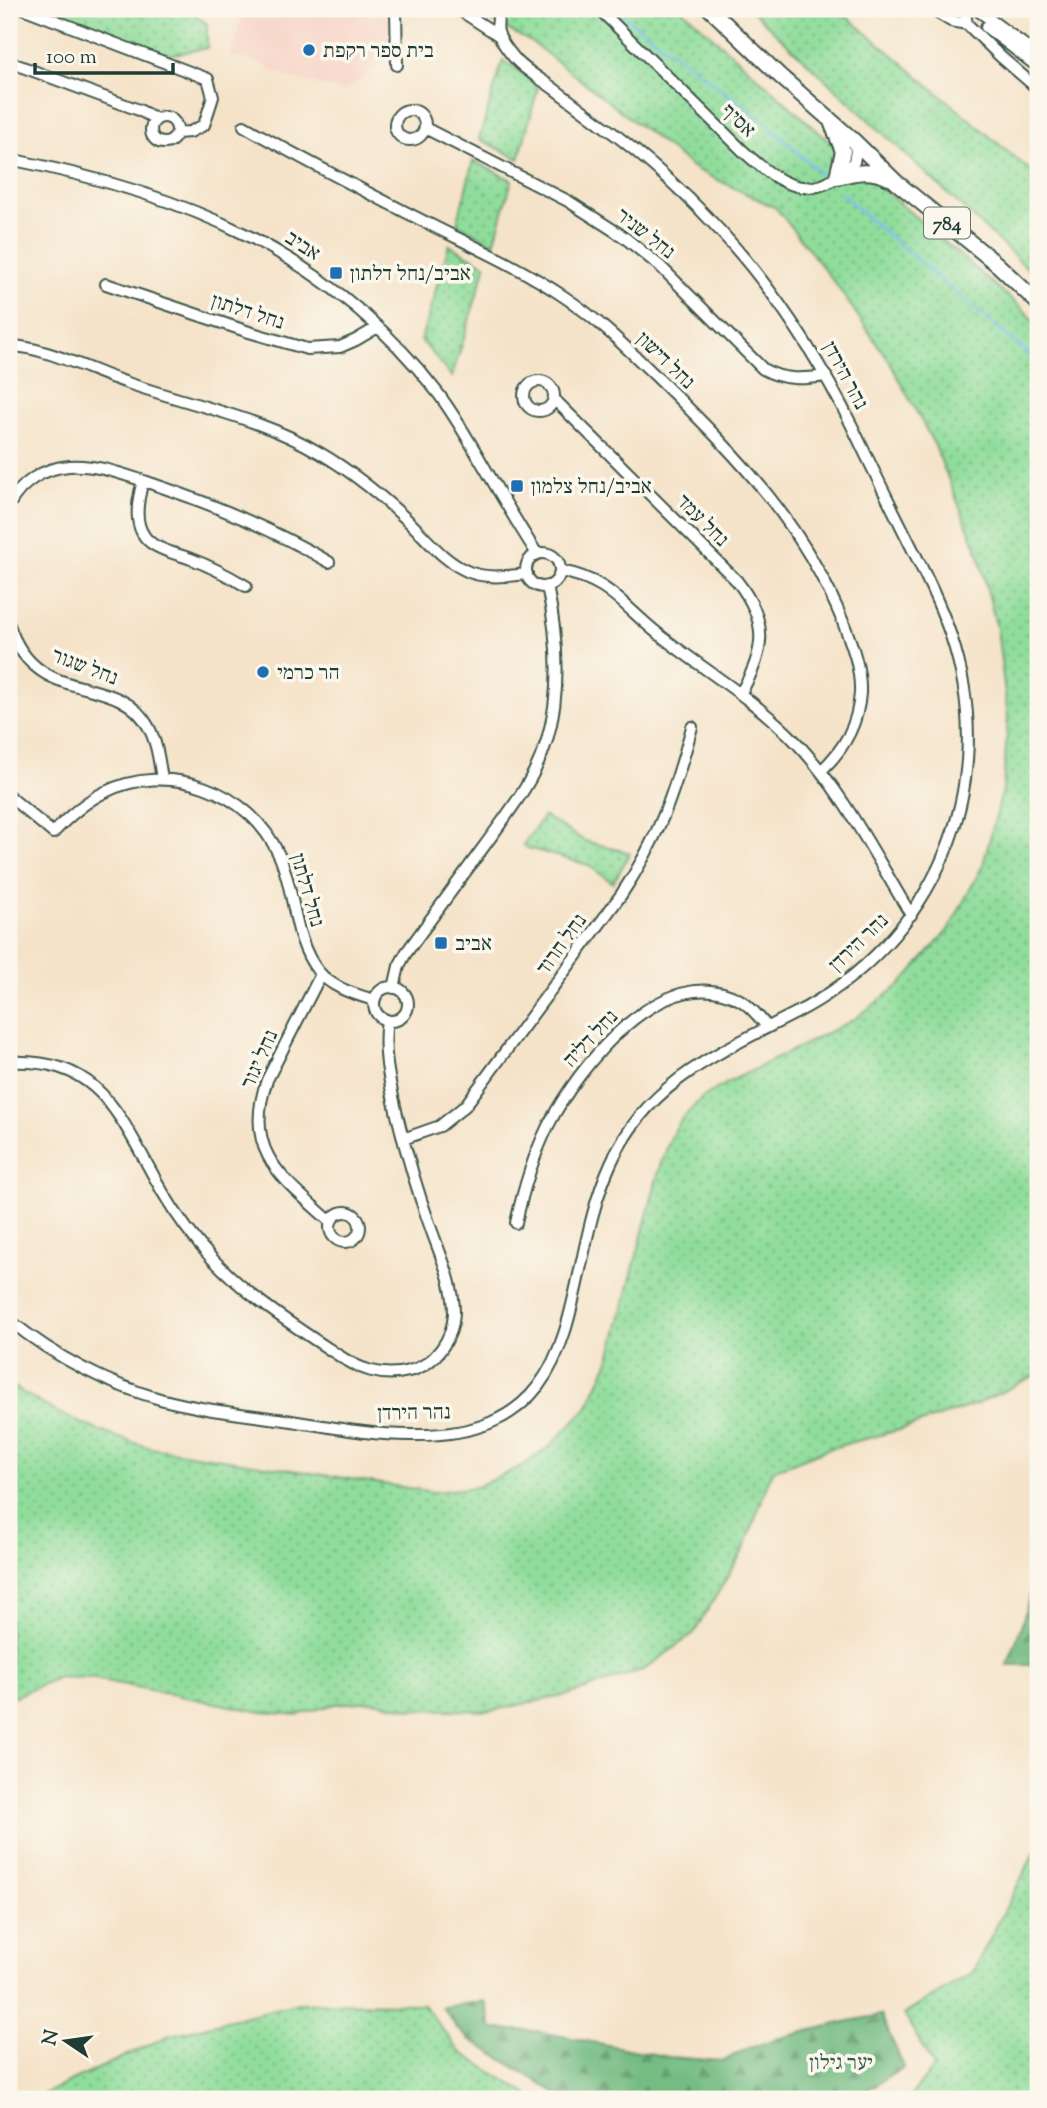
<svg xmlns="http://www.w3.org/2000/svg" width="1047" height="2108" font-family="'Sorts Mill Goudy','Frank Ruhl Libre',serif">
<defs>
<pattern id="green-dots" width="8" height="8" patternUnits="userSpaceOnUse" patternTransform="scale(1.75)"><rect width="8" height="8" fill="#90dd9b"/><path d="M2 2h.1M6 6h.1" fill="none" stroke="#75b47f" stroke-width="1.8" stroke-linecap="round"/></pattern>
<pattern id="forest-firs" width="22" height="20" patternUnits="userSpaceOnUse" patternTransform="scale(1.75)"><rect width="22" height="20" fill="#74bc83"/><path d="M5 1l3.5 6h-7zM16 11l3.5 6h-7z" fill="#5f9a6c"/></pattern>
</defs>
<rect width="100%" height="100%" fill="#fbf7ec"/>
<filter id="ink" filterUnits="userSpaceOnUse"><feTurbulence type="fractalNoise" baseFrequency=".0143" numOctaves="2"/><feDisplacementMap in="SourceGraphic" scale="14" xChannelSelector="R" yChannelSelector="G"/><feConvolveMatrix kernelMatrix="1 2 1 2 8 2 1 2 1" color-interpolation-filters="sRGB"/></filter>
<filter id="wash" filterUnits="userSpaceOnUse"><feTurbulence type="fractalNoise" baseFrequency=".00686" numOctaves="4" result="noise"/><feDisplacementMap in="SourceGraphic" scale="28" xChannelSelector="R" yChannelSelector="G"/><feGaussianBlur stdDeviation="1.57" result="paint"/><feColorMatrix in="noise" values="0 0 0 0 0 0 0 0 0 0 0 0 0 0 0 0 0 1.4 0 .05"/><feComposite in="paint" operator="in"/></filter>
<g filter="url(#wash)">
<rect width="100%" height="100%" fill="#f5e3c9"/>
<path fill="#f6d2c4" d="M245,9H386L389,14L388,48L385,51H378L376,68L344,91L295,79L273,72L264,64L230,56Z"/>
<path fill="url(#green-dots)" stroke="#588d68" stroke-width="2" d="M51,9H188L207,24V48L169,55L121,39Z
M491,9H682L871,179L1024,310L1038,326V1374L977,1404L903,1429L827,1449L772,1471L745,1547L694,1633L645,1669L571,1694L490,1711L411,1709L373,1701L335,1704L298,1715L261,1712L90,1678L59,1677L9,1699V1383C52,1414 100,1433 151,1448L434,1492L476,1487L518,1468L548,1448L587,1408L610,1358L660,1166L672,1135L683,1117L703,1097L733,1080L853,1020L901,984L949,929L983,865L1003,789L1008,718L997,629L978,552L935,446L889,361L835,283L776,208L695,169L533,43L485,17Z
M750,9H838L1038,177V278Z
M503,60L539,84L519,159L479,139Z
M473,161L512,180L494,244L457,224Z
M449,245L486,265L452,377L421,340Z
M544,816L585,841L630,853L613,883L588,865L528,848L523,845Z
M1038,1846V2099H908L934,2067L904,2014L972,1973Z
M298,2003L423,2004L460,2052L535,2099H33L168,2036Z"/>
<path fill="url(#forest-firs)" stroke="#4a7c5c" stroke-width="2" d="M1038,1558V1661L1030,1665H1007C1022,1630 1030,1595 1038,1558Z
M485,2001L492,2029L535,2031L669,2057L723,2061L747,2049L776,2039L845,2022L881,2015L904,2067L853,2099H566L469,2039L457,2028L442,2007Z"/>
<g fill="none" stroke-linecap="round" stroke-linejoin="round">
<path stroke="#7dbbf0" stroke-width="2.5" d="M615,9L766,123L822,175
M841,193L870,220L1038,362"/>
</g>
</g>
<g filter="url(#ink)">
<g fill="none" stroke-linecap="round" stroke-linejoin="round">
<g stroke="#3f564a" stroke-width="14">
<path id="minor" d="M25,9L208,79L213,97L204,125L190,132L177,133
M396,9L397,65
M458,9L498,35
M599,9L743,151C765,171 795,198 827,183C837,178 846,170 854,162L856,151L854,141
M931,9L951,21L967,24L1001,57L1038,89
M966,9L965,13L967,24
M976,9L1038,55
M986,27L1038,67
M9,62L139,110L156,119
M395 125a15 15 0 1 1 30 0a15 15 0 1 1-30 0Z
M151 130a13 13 0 1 1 26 0a13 13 0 1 1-26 0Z
M244,126C307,162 372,195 437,228C479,249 523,269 563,296C601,321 633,354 666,386C740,459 803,524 843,622C852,645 861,668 860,693C858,726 843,750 821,771
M425,128L568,201L624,237L661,267L763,369C784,381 803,379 826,376
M9,159C181,193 326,249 437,392C454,414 468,439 482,463C500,494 518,524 537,554
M106,284L249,332L307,349L340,347L356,340L378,327
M9,346C40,345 94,372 125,382C190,405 260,417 320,453C351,471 378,493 404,517C425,536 442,561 469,572C488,579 508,576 527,574
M524 396a15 15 0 1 1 30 0a15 15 0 1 1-30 0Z
M554,399L737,581C769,622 766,651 740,694
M143,481C136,505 131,536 160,548C170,553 181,555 191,559C210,566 229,576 246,586
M9,505C21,483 43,468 69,466C96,464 122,474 147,482C210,503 271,528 329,562
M526 570a17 17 0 1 1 34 0a17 17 0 1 1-34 0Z
M560,571C611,580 623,607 661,636C703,669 750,697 788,734C840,785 873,853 911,915
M9,625C37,710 116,669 148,726C157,742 159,761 162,779
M9,796L53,833C68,817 83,803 103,793C167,760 250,790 279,855C296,892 292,938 318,971C332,988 354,994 374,1000
M321,974L267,1080C242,1152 282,1178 331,1222
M374 1004a17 17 0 1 1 34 0a17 17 0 1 1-34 0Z
M394,988L399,966L406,953C432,917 459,881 485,845C509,812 535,780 547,740C562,689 558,637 547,586
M9,1062C95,1058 116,1108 152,1173C165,1198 181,1222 199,1244C237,1289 286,1321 335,1353C358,1369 381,1378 409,1371C435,1365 453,1339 454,1313C454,1282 440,1255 430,1226C417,1190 406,1152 397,1115C390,1083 382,1053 387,1020
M403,1139L440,1126L465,1106L621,895C659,838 674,793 692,727
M330 1227a15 15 0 1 1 30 0a15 15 0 1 1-30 0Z
M516,1223C523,1190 533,1157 548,1126C578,1067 663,958 740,1000C752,1007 758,1017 767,1026
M9,1320C54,1356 104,1383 160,1399C201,1410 243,1414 285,1420C326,1426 368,1435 410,1435C597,1439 557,1280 611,1163C647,1082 720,1052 794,1014C934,942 1002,787 951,636C940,604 924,572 909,542C890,504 871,466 853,428C794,309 722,218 617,136C596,120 574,104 553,88C541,79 526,71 516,60C510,53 500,40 498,32C496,25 499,15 499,9"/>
</g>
<g stroke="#3f564a" stroke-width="18">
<path id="major" d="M710,9L780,76L853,140L896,182L998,265L1038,303
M832,124L843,151L837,177
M837,177C856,172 871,169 889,178"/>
</g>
<use href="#minor" stroke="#fff" stroke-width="10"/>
<use href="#major" stroke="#fff" stroke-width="14"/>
</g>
</g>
<g fill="#1f6fb2" stroke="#fbf7ec" stroke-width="2.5">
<circle cx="309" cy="50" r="7"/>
<rect x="329" y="266" width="14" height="14" rx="3.5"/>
<rect x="510" y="479" width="14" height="14" rx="3.5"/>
<circle cx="263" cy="672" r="7"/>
<rect x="434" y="936" width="14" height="14" rx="3.5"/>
</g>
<g text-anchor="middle" stroke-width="7" stroke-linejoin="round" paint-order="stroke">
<rect fill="#fbf7ec" stroke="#61756b" stroke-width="2" x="924" y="207.5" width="46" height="31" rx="5"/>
<g font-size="19" font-weight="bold" fill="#1f3d34">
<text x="947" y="230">784</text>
</g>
<g font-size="21" fill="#1f3d34" stroke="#fbf7ec" text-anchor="start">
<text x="323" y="57">בית ספר רקפת</text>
<text x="350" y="280">אביב/נחל דלתון</text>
<text x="531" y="493">אביב/נחל צלמון</text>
<text x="277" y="679">הר כרמי</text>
<text x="455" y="950">אביב</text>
</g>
<g font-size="21" fill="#1f3d34" stroke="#fbf7ec">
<text transform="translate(739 120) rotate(44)" y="7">אסיף</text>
<text transform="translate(646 233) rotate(38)" y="7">נחל שניר</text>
<text transform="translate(303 245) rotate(33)" y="7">אביב</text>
<text transform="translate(248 311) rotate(18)" y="7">נחל דלתון</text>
<text transform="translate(666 360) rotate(44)" y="7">נחל דישון</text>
<text transform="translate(846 375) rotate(62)" y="7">נהר הירדן</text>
<text transform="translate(703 520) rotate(45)" y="7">נחל עמד</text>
<text transform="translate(85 666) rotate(21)" y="7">נחל שגור</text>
<text transform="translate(308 890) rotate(74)" y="7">נחל דלתון</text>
<text transform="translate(858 942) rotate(-44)" y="7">נהר הירדן</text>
<text transform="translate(561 944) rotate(-54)" y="7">נחל חרוד</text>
<text transform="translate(590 1038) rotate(-47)" y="7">נחל דליה</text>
<text transform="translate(259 1059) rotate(-66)" y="7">נחל יגור</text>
<text transform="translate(414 1412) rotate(-1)" y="7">נהר הירדן</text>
</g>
<g font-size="21" fill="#365d49" stroke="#fbf7ec">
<text x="841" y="2069">יער גילון</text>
</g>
</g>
<rect width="1047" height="2108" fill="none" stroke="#fbf7ec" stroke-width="35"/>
<g transform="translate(66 2041) rotate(283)" stroke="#fbf7ec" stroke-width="5" paint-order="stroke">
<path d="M0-5L12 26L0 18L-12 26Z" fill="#1f3d34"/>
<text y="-10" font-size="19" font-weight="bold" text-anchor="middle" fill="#1f3d34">N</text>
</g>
<path d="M35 63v10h138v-10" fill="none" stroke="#1f3d34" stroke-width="3.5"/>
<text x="46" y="63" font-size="21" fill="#1f3d34" stroke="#fbf7ec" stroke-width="5" paint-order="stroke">100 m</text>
</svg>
